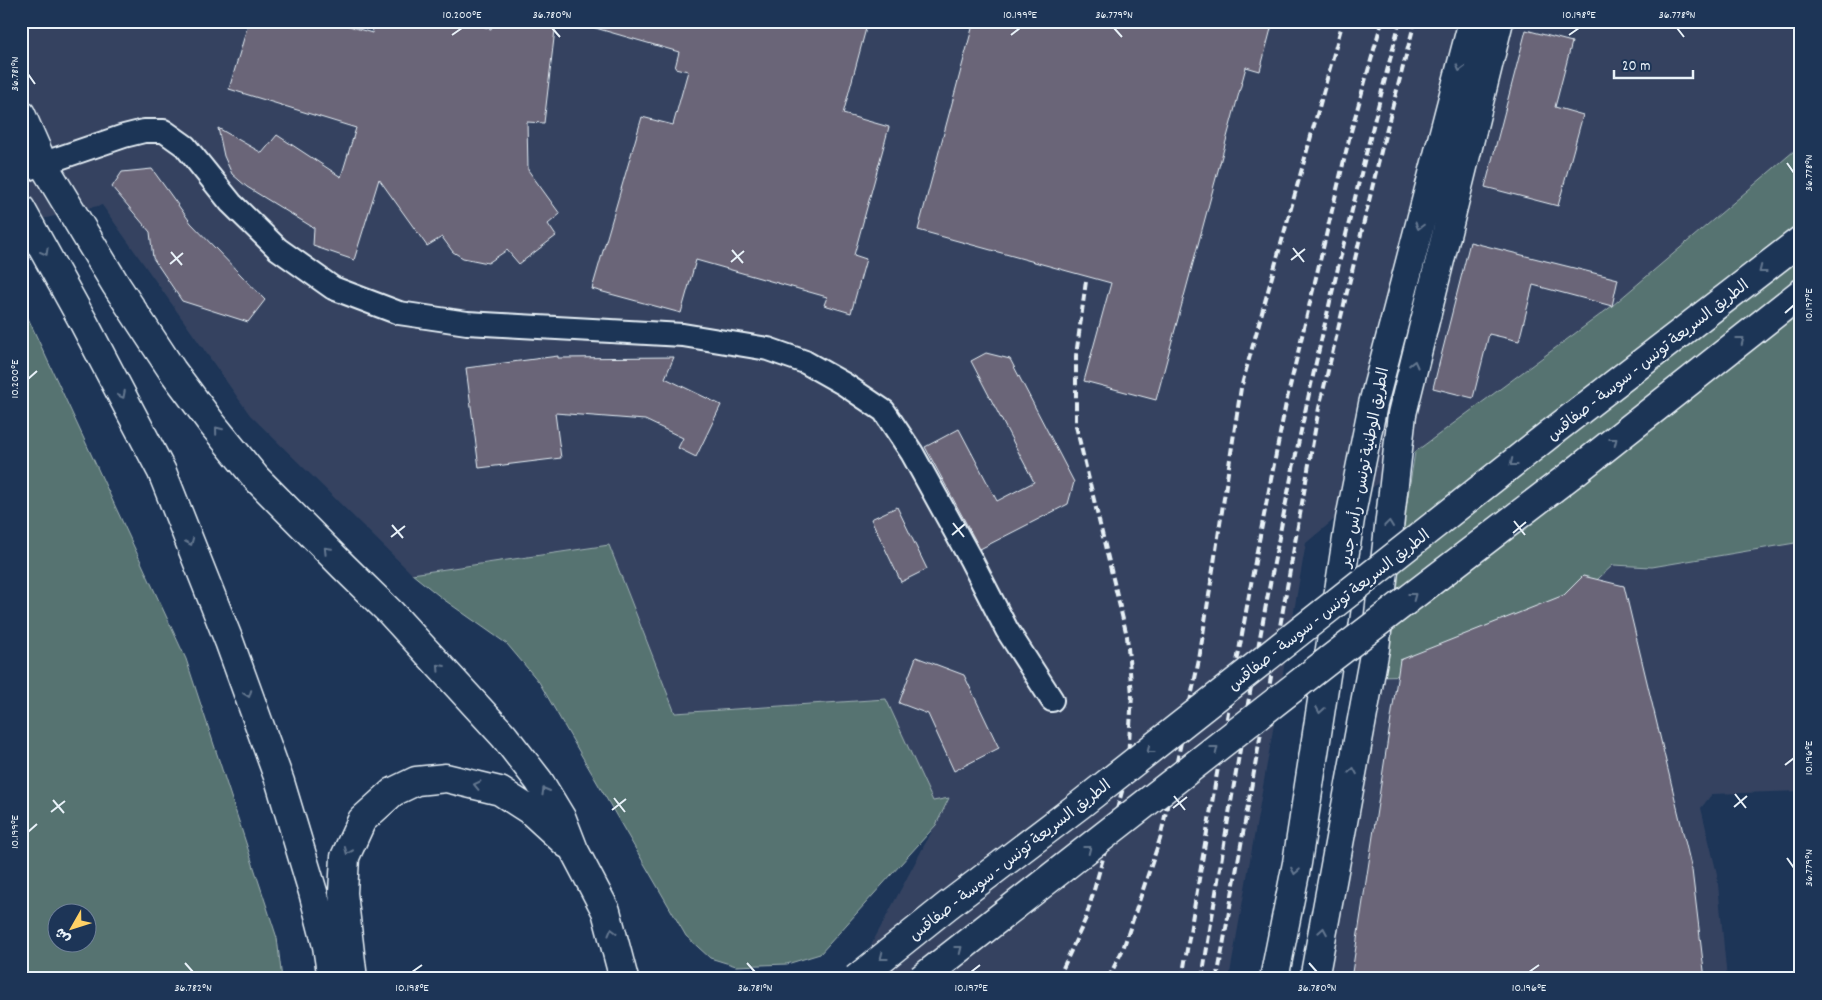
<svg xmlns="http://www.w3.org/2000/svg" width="1822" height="1000" font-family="Dekko,'Playpen Sans Arabic',sans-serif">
<rect width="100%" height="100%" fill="#1d3557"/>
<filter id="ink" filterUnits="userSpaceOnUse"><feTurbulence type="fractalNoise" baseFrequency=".02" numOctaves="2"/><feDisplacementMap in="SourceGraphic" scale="10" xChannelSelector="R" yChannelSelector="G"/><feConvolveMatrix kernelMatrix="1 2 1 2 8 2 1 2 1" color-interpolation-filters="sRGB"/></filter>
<g filter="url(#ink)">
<path fill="#344361" d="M21,21H1801V145L1612,306L1415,452L1306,543L1229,979H853L949,799L933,802L886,699L675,713L609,545L412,574L250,415L102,205L21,224Z
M1801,542V791L1712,794L1701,808L1717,874L1727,979H1325L1379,676L1464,674L1587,589L1613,565L1652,567Z"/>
<path fill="#577371" stroke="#a0b2b4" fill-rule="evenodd" d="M1801,145V542L1652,567L1613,565L1587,589L1464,674L1379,676L1415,452L1612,306Z
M21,303L186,659L277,938L282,979H21ZM58,912H88V942H58Z
M609,545L675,713L886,699L933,801L949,798L936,825L820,954L787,964L736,966L710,958L686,936L539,682L507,644L443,599L412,574Z"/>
<path fill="#6a6578" stroke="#e8f1f8" d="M249,21H333L372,33L375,21H467L491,29L493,21H556L544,123L527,122L528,170L560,214L548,224L556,236L519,264L507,250L488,263L463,258L453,252L442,237L427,246L379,179L354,260L313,246L314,228L247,187L232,174L224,156L218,128L262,153L277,135L341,177L356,128L229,89Z
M593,21H868L843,114L889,127L854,255L866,259L851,313L824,305L827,297L696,260L681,313L592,289L642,117L673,125L688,71L675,68L679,52L592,27Z
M974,21H1273L1260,71L1246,67L1156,400L1084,381L1111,283L918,230Z
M1526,30L1572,42L1555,107L1583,115L1558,206L1485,187Z
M152,169L191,223L265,300L248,322L182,301L153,258L150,232L112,187L122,172Z
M1470,242L1618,279L1612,306L1533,285L1519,341L1489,334L1473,398L1433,388Z
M986,353L1010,359L1074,482L1068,504L980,549L925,447L959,429L997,501L1034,482L971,361Z
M558,356V358L674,357L665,378L721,405L696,457L678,448L683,438L645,420L555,413L561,458L479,468L466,368Z
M897,507L927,569L901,582L871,519Z
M1583,576L1624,586L1692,870L1705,979H1351L1400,660L1564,595Z
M916,657L964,675L999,748L954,771L928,714L899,703Z"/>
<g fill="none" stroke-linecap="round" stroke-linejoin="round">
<g stroke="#e8f1f8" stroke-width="26">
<path id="street" d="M21,171L124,136L144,131H164L185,146L231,203L278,249L333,288L399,313L467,323L683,335L768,349L805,362L844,384L884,411L912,453L971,560L1007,630L1052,700"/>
</g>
<g stroke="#e8f1f8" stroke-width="31">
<path id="primary" d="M1274,979L1297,863L1350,519L1373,404L1473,21
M1314,979L1375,649L1402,414L1499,21"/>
</g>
<g stroke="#e8f1f8" stroke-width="31">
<path id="highway" d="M21,114L43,164L116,285L172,370L213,425L256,478L344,567L391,613L504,736L539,781L562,819L574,850L606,911L624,979
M21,209L84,323L162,472L229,641L280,782L313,892L327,946L332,979
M1551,433L1801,240
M1576,471L1801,293
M353,979L343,893L345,857L362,820L393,792L416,781L446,778L500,791L531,811L567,844"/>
</g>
<use href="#street" stroke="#1d3557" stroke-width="22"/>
<use href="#primary" stroke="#1d3557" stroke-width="28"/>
<use href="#highway" stroke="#1d3557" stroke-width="28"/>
<path stroke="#e8f1f8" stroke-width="4" stroke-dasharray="8 4" stroke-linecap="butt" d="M1058,979L1086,918L1127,774L1132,695L1127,636L1076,426V356L1086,281
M1108,979L1123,949L1160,839L1199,660L1241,388L1343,21
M1182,979L1216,779L1256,556L1286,403L1350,135L1382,21
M1202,979C1233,786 1265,594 1307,403C1335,275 1367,148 1400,21
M1217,979L1319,408L1382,147L1415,21"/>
<g stroke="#e8f1f8" stroke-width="31" stroke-linecap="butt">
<path id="highway-bridge" d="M856,979L947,906L1081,804L1551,433
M921,979L1329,660L1576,471"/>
</g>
<use href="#highway-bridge" stroke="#1d3557" stroke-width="28"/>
</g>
<defs><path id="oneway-chevron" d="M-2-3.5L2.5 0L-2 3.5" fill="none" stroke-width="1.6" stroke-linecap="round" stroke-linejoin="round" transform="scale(1.25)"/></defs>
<g stroke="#64778f">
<use href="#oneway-chevron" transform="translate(1460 68) rotate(105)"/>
<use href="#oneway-chevron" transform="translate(1419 226) rotate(105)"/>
<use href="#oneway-chevron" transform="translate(45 252) rotate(61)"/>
<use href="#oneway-chevron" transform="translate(1762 270) rotate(142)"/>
<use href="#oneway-chevron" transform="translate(1741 340) rotate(-38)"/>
<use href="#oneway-chevron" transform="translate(1414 364) rotate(-76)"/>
<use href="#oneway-chevron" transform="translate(122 395) rotate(63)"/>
<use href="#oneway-chevron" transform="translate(218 430) rotate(-129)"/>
<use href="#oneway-chevron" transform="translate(1614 441) rotate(-38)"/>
<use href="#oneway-chevron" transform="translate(1513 463) rotate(142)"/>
<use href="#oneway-chevron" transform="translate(1389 524) rotate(-83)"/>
<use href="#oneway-chevron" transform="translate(190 542) rotate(68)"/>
<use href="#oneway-chevron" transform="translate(327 550) rotate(-134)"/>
<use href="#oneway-chevron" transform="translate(1413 596) rotate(-37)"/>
<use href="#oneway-chevron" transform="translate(440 667) rotate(-132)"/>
<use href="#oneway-chevron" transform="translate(248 694) rotate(70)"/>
<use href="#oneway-chevron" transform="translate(1320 710) rotate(99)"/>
<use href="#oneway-chevron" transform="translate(1215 749) rotate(-38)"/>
<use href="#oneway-chevron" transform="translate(1150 750) rotate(142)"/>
<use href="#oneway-chevron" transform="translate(1353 771) rotate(-80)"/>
<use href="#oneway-chevron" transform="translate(477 785) rotate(-167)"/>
<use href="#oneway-chevron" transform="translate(545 791) rotate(-120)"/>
<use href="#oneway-chevron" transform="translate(1088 849) rotate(-38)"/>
<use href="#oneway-chevron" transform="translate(348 851) rotate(112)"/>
<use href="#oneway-chevron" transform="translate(1295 871) rotate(101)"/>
<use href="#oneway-chevron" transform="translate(1323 931) rotate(-80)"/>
<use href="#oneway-chevron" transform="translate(612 932) rotate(-105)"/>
<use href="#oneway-chevron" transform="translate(959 949) rotate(-38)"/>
<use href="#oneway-chevron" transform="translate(883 957) rotate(142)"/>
</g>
</g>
<path fill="none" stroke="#e8f1f8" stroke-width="2" d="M552,28L560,37M1114,28L1122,37M1677,28L1684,37M452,35L462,28M1011,35L1020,28M1569,35L1579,28M28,74L35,84M1787,163L1794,173M1293,248L1304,262M732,250L743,263M171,252L182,265M1291,260L1305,249M731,262L744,251M170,264L183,253M1785,313L1794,305M28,379L37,371M1514,521L1525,535M953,523L964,537M392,525L403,538M1513,533L1526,522M952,535L965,524M391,537L405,526M1785,765L1794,758M1735,794L1746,808M1174,796L1185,810M614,798L625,812M53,800L64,813M1734,807L1747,796M1173,808L1187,797M612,810L626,799M51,812L65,801M28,832L37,824M1787,858L1794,868M185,963L193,972M747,963L755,972M1309,963L1317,972M412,972L422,965M971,972L980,965M1529,972L1539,965"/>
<g text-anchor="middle" stroke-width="4.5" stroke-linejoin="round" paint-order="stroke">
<g font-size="16" fill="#e8f1f8" stroke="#1d3557">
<text transform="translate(1647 359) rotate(-38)" y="6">الطريق السريعة تونس - سوسة - صفاقس</text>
<text transform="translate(1363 467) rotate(-79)" y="6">الطريق الوطنية تونس - رأس جدير</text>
<text transform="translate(1328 609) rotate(-38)" y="6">الطريق السريعة تونس - سوسة - صفاقس</text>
<text transform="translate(1009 859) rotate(-38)" y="6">الطريق السريعة تونس - سوسة - صفاقس</text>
</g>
</g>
<rect width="1822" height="1000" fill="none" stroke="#1d3557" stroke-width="55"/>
<g transform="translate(72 928) rotate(231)"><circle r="24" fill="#1d3557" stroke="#6e8097"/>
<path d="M0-4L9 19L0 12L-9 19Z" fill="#ffd166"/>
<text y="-8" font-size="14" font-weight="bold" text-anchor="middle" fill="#e8f1f8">ش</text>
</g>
<path d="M1614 70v8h79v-8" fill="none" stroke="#e8f1f8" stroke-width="2.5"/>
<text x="1622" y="70" font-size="15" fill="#e8f1f8" stroke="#1d3557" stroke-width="4" paint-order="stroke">20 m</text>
<rect x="28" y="28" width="1766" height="944" fill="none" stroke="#e8f1f8" stroke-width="2"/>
<g font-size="12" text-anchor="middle" fill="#e8f1f8">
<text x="462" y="18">10.200°E</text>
<text x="552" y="18">36.780°N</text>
<text x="1020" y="18">10.199°E</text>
<text x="1114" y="18">36.779°N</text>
<text x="1579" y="18">10.198°E</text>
<text x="1677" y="18">36.778°N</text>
<text transform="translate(14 74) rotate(-90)" y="4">36.781°N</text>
<text transform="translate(1808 173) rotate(-90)" y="4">36.778°N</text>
<text transform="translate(1808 305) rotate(-90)" y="4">10.197°E</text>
<text transform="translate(14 379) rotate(-90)" y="4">10.200°E</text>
<text transform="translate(1808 758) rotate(-90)" y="4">10.196°E</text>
<text transform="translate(14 832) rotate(-90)" y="4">10.199°E</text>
<text transform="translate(1808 868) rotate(-90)" y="4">36.779°N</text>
<text x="193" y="991">36.782°N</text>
<text x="412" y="991">10.198°E</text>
<text x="755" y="991">36.781°N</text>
<text x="971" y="991">10.197°E</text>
<text x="1317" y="991">36.780°N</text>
<text x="1529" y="991">10.196°E</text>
</g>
</svg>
